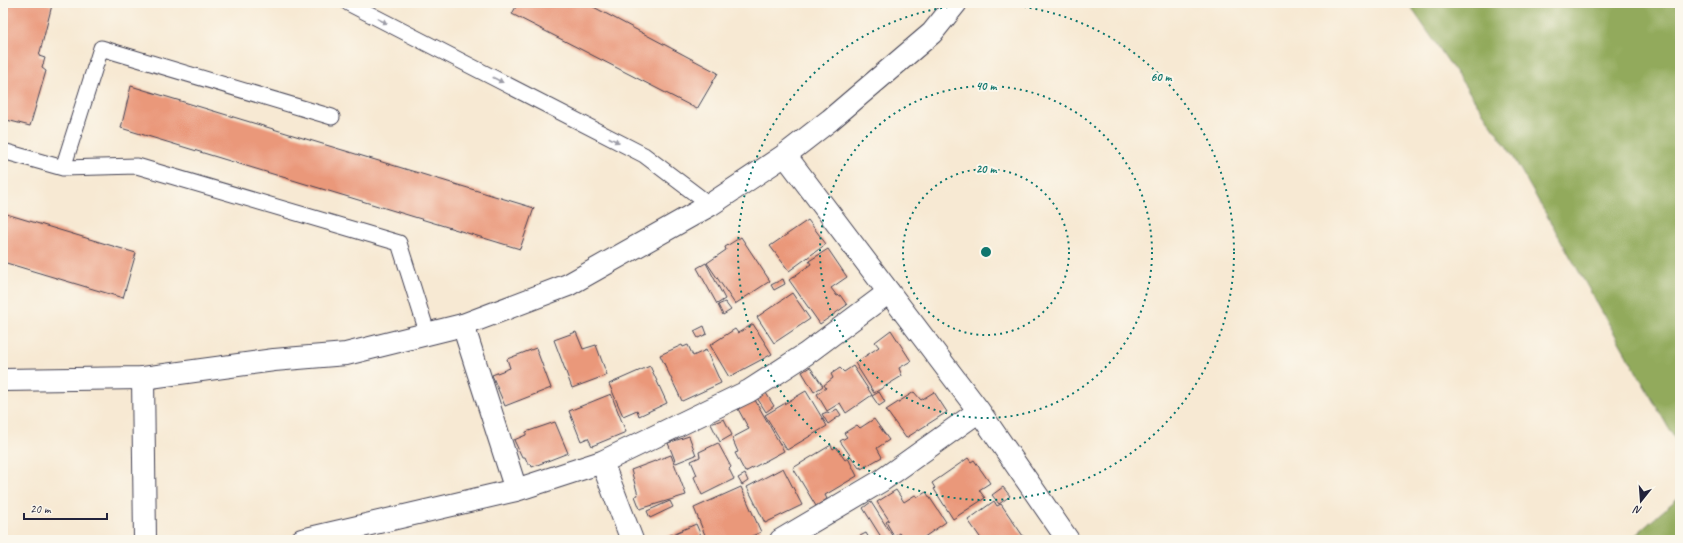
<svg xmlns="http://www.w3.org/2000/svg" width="1683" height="543" font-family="Caveat,sans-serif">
<rect width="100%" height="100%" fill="#fbf7ec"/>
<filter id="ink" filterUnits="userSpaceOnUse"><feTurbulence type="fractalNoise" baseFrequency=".025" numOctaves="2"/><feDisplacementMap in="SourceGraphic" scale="8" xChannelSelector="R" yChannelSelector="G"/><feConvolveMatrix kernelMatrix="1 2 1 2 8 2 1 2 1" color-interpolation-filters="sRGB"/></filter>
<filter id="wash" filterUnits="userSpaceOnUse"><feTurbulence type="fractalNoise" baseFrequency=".012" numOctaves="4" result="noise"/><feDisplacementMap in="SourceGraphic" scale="16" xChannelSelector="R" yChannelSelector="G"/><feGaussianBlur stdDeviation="0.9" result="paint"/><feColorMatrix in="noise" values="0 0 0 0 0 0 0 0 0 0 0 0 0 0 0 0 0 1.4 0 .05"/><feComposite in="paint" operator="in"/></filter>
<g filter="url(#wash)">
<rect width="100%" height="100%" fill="#f7e9d3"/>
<path fill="#92aa5c" stroke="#5a664c" d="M1408,3H1680V448L1511,153Z
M1680,496V540H1630Z"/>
<g id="blocks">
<path fill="#ea987a" d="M3,3H46L52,5L39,56L45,58L42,68L46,71L30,126L3,119Z
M518,3H586L718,73L697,109L512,14Z
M131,86L534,208L520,249L121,128Z
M3,213L136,253L123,298L3,262Z
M808,220L826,244L789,271L770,246Z
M741,237L770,281L735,304L707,263L726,250L725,247Z
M828,249L847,277L831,288L837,296L840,295L847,305L820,324L789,280L811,264L809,261Z
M706,263L725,299L717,304L697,268Z
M783,279L785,284L774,290L771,285Z
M792,293L810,319L774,343L757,317Z
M725,302L731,310L723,315L718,305Z
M753,324L772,354L729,377L710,345L735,329L738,333Z
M704,326L707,334L698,338L694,331Z
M891,330L911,361L899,368L902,376L874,393L855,363L879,347L875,342Z
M576,332L583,349L596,345L607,375L572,388L554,340Z
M682,345L683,347L688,345L693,356L706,350L721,383L682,401L660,355Z
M536,348L551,388L505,406L492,375L510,368L507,359Z
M650,366L667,403L639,416L637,410L623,416L609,384Z
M853,366L872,395L846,413L840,403L827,411L817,394L826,388L824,385L833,378L831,374L840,368L844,372Z
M810,367L823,386L814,392L802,372Z
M806,391L827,426L787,450L765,415Z
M879,392L885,402L879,406L872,396Z
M914,392L921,400L934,392L947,412L906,438L886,410Z
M766,393L774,406L766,412L757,398Z
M611,394L626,432L592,446L588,438L581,441L569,411Z
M755,400L784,451L745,472L735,453L738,452L732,438L749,429L738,409Z
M837,409L841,415L828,424L822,414L827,412L830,413Z
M724,419L732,435L720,442L711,424Z
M874,419L889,440L877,448L882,457L861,469V467L859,468L840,441L847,437L844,433L857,425L860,428Z
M555,422L568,453L532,467L531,464H528L525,457H522L514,440L526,435V432Z
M689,436L696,455L676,463L668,443Z
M718,443L731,467L729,469L734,479L702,495L694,477L697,475L691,461L700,457L699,452Z
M831,445L833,449L836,447L845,460L848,458L857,476L825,495L827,499L816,506L793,468Z
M671,455L686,495L640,509L635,496L638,495L631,470Z
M968,458L971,462L974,460L990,483L979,490L985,498L953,519L934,489L935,488L932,483Z
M783,468L802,505L765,523L747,487Z
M745,474L748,481L742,485L738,478Z
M741,487L761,532L743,540H707L694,508Z
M1003,487L1010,496L999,504L992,495Z
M896,490L904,502L915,495L918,497L926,492L946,522L920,540H904L899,533L894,536L886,522L889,520L877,502Z
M670,501L673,507L650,518L647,511Z
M994,501L997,506L1001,504L1023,536L1018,540H982L968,520Z
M871,502L893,537L888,540H883L863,508Z
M696,524L703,540H659Z
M866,533L870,540H852Z"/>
</g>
</g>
<g filter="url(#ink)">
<use href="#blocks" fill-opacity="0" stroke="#424052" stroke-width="1"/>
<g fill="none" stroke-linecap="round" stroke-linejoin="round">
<g stroke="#424052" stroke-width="17">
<path id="service" d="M348,3L644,155L710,205
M3,151L63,168L137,166L399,243L428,335
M63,168L101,48L332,117"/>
</g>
<g stroke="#424052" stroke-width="24">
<path id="minor" d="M785,155L979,411L1068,540
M463,325L516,490
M143,378L145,540
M602,462L632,540
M302,540L516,490L602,462L749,391L806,354L889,292
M781,540L881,481L979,411"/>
</g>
<g stroke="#424052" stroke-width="24">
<path id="tertiary" d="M3,380L143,378L274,360L346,354L463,325L568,285L710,205L785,155L830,120L932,33L956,3"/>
</g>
<use href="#service" stroke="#fff" stroke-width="15"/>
<use href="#minor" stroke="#fff" stroke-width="22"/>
<use href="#tertiary" stroke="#fff" stroke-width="22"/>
</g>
<defs><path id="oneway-solid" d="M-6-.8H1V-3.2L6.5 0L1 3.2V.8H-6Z"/></defs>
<g fill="#9c9ca7">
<use href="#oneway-solid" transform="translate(382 21) rotate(27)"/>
<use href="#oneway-solid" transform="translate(498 80) rotate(27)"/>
<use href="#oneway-solid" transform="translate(614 140) rotate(27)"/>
</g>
</g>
<g fill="none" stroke="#0f766e" stroke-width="2" stroke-dasharray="2 4">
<circle cx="986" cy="252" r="83"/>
<circle cx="986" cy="252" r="166"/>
<circle cx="986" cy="252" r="248"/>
</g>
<circle cx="986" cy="252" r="6" fill="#0f766e" stroke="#fbf7ec" stroke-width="2"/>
<g font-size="12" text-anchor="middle" font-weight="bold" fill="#0f766e" stroke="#fbf7ec" stroke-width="4" stroke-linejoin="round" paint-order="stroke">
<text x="1161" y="81">60 m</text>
<text x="986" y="90">40 m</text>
<text x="986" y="173">20 m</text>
</g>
<rect width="1683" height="543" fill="none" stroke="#fbf7ec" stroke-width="16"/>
<g transform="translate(1641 501) rotate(197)" stroke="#fbf7ec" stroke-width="3" paint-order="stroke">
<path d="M0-3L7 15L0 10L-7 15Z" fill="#22223b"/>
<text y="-6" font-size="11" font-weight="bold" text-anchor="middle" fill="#22223b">N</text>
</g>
<path d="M24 513v6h83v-6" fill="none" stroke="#22223b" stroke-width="2"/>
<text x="30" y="513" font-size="12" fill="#22223b" stroke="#fbf7ec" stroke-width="3" paint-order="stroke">20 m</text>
</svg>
